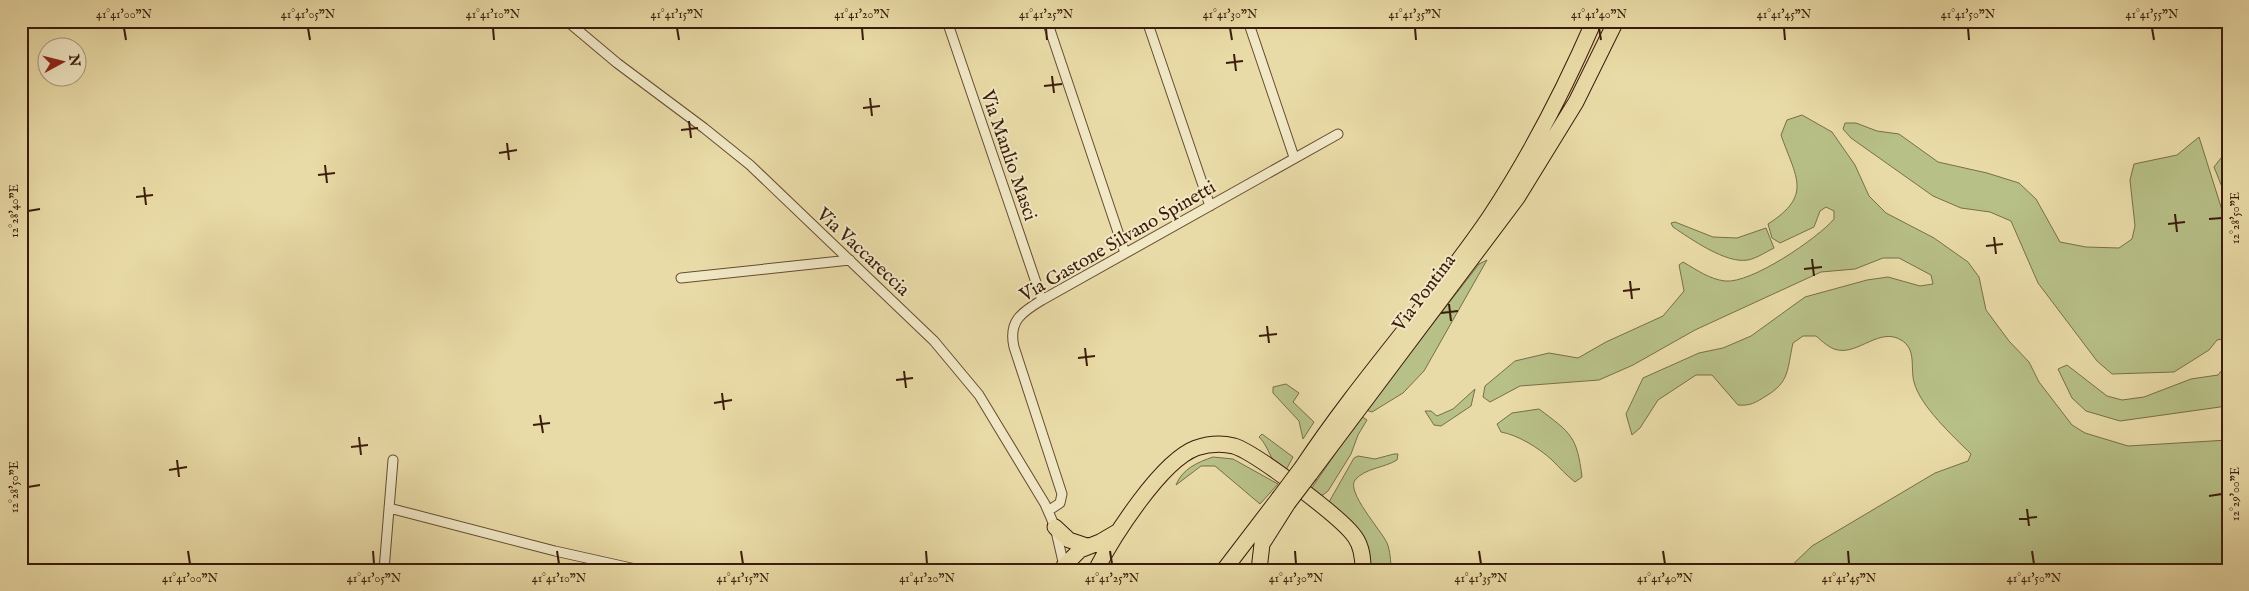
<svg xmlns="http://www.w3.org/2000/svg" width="2249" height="591" font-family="'IM FELL English',serif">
<rect width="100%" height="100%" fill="#e9dba7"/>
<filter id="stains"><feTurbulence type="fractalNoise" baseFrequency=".004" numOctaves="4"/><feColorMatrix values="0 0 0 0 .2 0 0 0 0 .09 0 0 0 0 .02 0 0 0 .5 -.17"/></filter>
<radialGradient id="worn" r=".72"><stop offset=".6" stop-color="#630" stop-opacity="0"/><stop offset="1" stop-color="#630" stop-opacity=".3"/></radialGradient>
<path fill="#b7c087" stroke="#796e49" d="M1802,115L1832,132L1855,165L1869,196L1886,213L1934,238L1968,262L1979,277L1986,310L2009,341L2029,362L2039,382L2072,425L2085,433L2128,446L2228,440V558L2214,570H1787L1812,546L1935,473L1968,461L1971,454C1953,436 1920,406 1914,382C1910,368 1917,349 1901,340C1880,327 1859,354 1838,350C1830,349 1822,341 1816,336H1803L1793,343C1787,369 1790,382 1766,396C1755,403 1750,406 1738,405L1712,375H1696L1658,400L1640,428L1632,435L1626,414L1643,378L1699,353L1723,348L1751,336L1805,297L1867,280L1888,277L1920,286L1933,284L1931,275L1899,258H1883L1855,269L1821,272L1695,330L1633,365L1599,380L1520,386L1490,402L1483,397L1485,386L1515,361L1549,353L1578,358L1606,342L1663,316L1684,291L1679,265L1683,262C1697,270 1709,279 1725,281C1751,284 1818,238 1834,219V211L1826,207L1820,211L1814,227L1780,243L1772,238L1768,224C1813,195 1796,178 1781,135L1787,120Z
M1845,123H1856L1877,131L1899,134L1938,162L1987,173L2019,183L2036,199L2060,242L2086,247L2119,248L2132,239L2135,226L2130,180L2134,164L2177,155L2199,137L2228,229V338L2217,340L2209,350L2174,372L2112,374L2097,361L2038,283L2011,221L1990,212L1961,208L1933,196L1851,138L1843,129Z
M2221,158L2228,171V202L2214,167Z
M1675,222L1713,237L1737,238L1766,228L1774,248C1766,252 1757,258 1748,260C1726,264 1691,239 1673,227L1671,223Z
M1487,260L1424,371L1403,393L1372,412L1366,410L1479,264Z
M2228,363V402L2220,407L2120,421L2086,411L2072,398L2058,369L2067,365L2107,396L2122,400L2144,397L2191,379L2218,375Z
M1286,384L1299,393L1293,402L1314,422L1303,439L1299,421L1273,393V387Z
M1475,389L1471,406L1441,426L1434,425L1425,411H1431L1437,416L1453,409Z
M1539,409C1571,433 1577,436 1582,477L1575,482C1566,475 1560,468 1552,460C1539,448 1518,435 1501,432L1497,424L1512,413Z
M1361,416L1367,420L1358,435L1351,454L1328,491L1323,495H1307Z
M1262,434L1293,457L1286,470C1268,462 1271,449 1259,437Z
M1394,454H1398L1397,460C1384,468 1365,468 1355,480C1346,492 1381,530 1387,543C1390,550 1391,562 1391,570H1371L1369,559L1330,508L1329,502L1354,458L1358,456L1375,459Z
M1213,457L1233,459L1278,484L1260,504L1215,466H1201L1176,485C1182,469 1198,462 1213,457Z"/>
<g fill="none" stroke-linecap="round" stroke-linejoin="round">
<g stroke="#664b32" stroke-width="11">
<path id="minor" d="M567,21L617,63L704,128L750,165L934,341L979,395L1045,504L1055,527L1064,566
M947,21L1042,300
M1047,21L1125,253
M1147,21L1210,206
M1248,21L1294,157
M681,278L850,260
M389,508L555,551L640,570
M1048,511L1060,503L1062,494L1014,347C1008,321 1022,312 1042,300L1338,134
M384,570L393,460"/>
</g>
<g stroke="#3b1b0b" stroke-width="17">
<path id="trunk" d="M1303,466C1360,380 1431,303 1489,218C1530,156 1564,90 1594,21
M1310,474L1517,198L1576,102L1616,21
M1055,527L1069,540L1087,546
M1070,570L1064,566L1080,550L1100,542L1117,532
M1096,570C1113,537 1161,461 1196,448C1208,444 1222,443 1234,446C1256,453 1342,518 1355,537C1362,547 1363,558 1363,570
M1224,570L1279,498
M1259,570L1262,544L1288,503"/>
</g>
<use href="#minor" stroke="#f1e8c6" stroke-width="9"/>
<use href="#trunk" stroke="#e9dba7" stroke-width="15"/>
<g stroke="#3b1b0b" stroke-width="17" stroke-linecap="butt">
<path id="trunk-bridge" d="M1279,498L1303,466
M1288,503L1310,474"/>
</g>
<use href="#trunk-bridge" stroke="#e9dba7" stroke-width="15"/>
</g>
<path fill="none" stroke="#3b1b0b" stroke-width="2" d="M124,28L126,40M308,28L310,40M493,28L494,40M677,28L679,40M862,28L863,40M1046,28L1047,40M1230,28L1232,40M1415,28L1416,40M1599,28L1601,40M1784,28L1785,40M1968,28L1969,40M2152,28L2154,40M1234,54L1236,71M1226,63L1243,61M1052,76L1054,93M1044,86L1062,84M870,98L872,116M863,108L880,106M689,121L691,138M681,130L698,128M507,143L509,160M499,153L517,150M325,165L327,183M318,175L335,173M144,187L146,205M136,197L153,195M28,211L40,209M2175,214L2177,232M2209,219L2222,218M2168,224L2185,222M1994,237L1996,254M1986,246L2003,244M1812,259L1814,276M1804,269L1822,267M1630,281L1632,299M1623,291L1640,289M1449,304L1451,321M1441,313L1458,311M1267,326L1269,343M1259,336L1277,334M1085,348L1087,366M1078,358L1095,356M904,371L906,388M896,380L913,378M722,393L724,410M714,403L732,400M540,415L543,433M533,425L550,423M359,437L361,455M351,447L368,445M177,460L179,477M169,470L187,467M28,487L40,485M2209,496L2222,494M2027,509L2029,526M2019,519L2037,517M188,551L190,564M373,551L374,564M557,551L559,564M741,551L743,564M926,551L927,564M1110,551L1112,564M1295,551L1296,564M1479,551L1481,564M1663,551L1665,564M1848,551L1849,564M2032,551L2034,564"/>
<g text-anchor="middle" stroke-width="4" stroke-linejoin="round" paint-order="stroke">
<g font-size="19" fill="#3b1b0b" stroke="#f1e8c6">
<text transform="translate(1010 155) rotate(71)" y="7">Via Manlio Masci</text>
<text transform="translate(1117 240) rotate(-30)" y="7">Via Gastone Silvano Spinetti</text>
<text transform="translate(864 251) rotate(43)" y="7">Via Vaccareccia</text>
<text transform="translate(1423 292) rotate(-53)" y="7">Via Pontina</text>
</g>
</g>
<rect width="2249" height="591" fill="none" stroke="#e9dba7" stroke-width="55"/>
<g transform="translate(62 62) rotate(83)"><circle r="24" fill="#f1e8c6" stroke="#a8967b"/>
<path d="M0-4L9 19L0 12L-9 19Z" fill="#8f2418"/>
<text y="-8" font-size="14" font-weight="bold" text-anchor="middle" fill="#3b1b0b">N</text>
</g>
<rect x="28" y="28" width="2194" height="536" fill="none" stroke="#3b1b0b" stroke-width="2"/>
<g font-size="12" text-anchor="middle" fill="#3b1b0b">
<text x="124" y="18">41°41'00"N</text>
<text x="308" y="18">41°41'05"N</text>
<text x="493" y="18">41°41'10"N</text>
<text x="677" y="18">41°41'15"N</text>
<text x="862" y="18">41°41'20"N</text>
<text x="1046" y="18">41°41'25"N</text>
<text x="1230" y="18">41°41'30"N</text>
<text x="1415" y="18">41°41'35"N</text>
<text x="1599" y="18">41°41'40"N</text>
<text x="1784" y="18">41°41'45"N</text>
<text x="1968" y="18">41°41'50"N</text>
<text x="2152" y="18">41°41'55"N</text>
<text transform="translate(14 211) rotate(-90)" y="4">12°28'40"E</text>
<text transform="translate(2235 218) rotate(-90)" y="4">12°28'50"E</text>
<text transform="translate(14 487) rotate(-90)" y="4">12°28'50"E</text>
<text transform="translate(2235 494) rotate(-90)" y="4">12°29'00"E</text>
<text x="190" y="582">41°41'00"N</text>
<text x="374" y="582">41°41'05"N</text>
<text x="559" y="582">41°41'10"N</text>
<text x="743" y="582">41°41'15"N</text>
<text x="927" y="582">41°41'20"N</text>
<text x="1112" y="582">41°41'25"N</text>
<text x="1296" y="582">41°41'30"N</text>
<text x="1481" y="582">41°41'35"N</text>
<text x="1665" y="582">41°41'40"N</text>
<text x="1849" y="582">41°41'45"N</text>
<text x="2034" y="582">41°41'50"N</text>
</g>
<rect width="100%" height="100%" filter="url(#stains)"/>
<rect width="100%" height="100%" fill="url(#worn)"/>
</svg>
